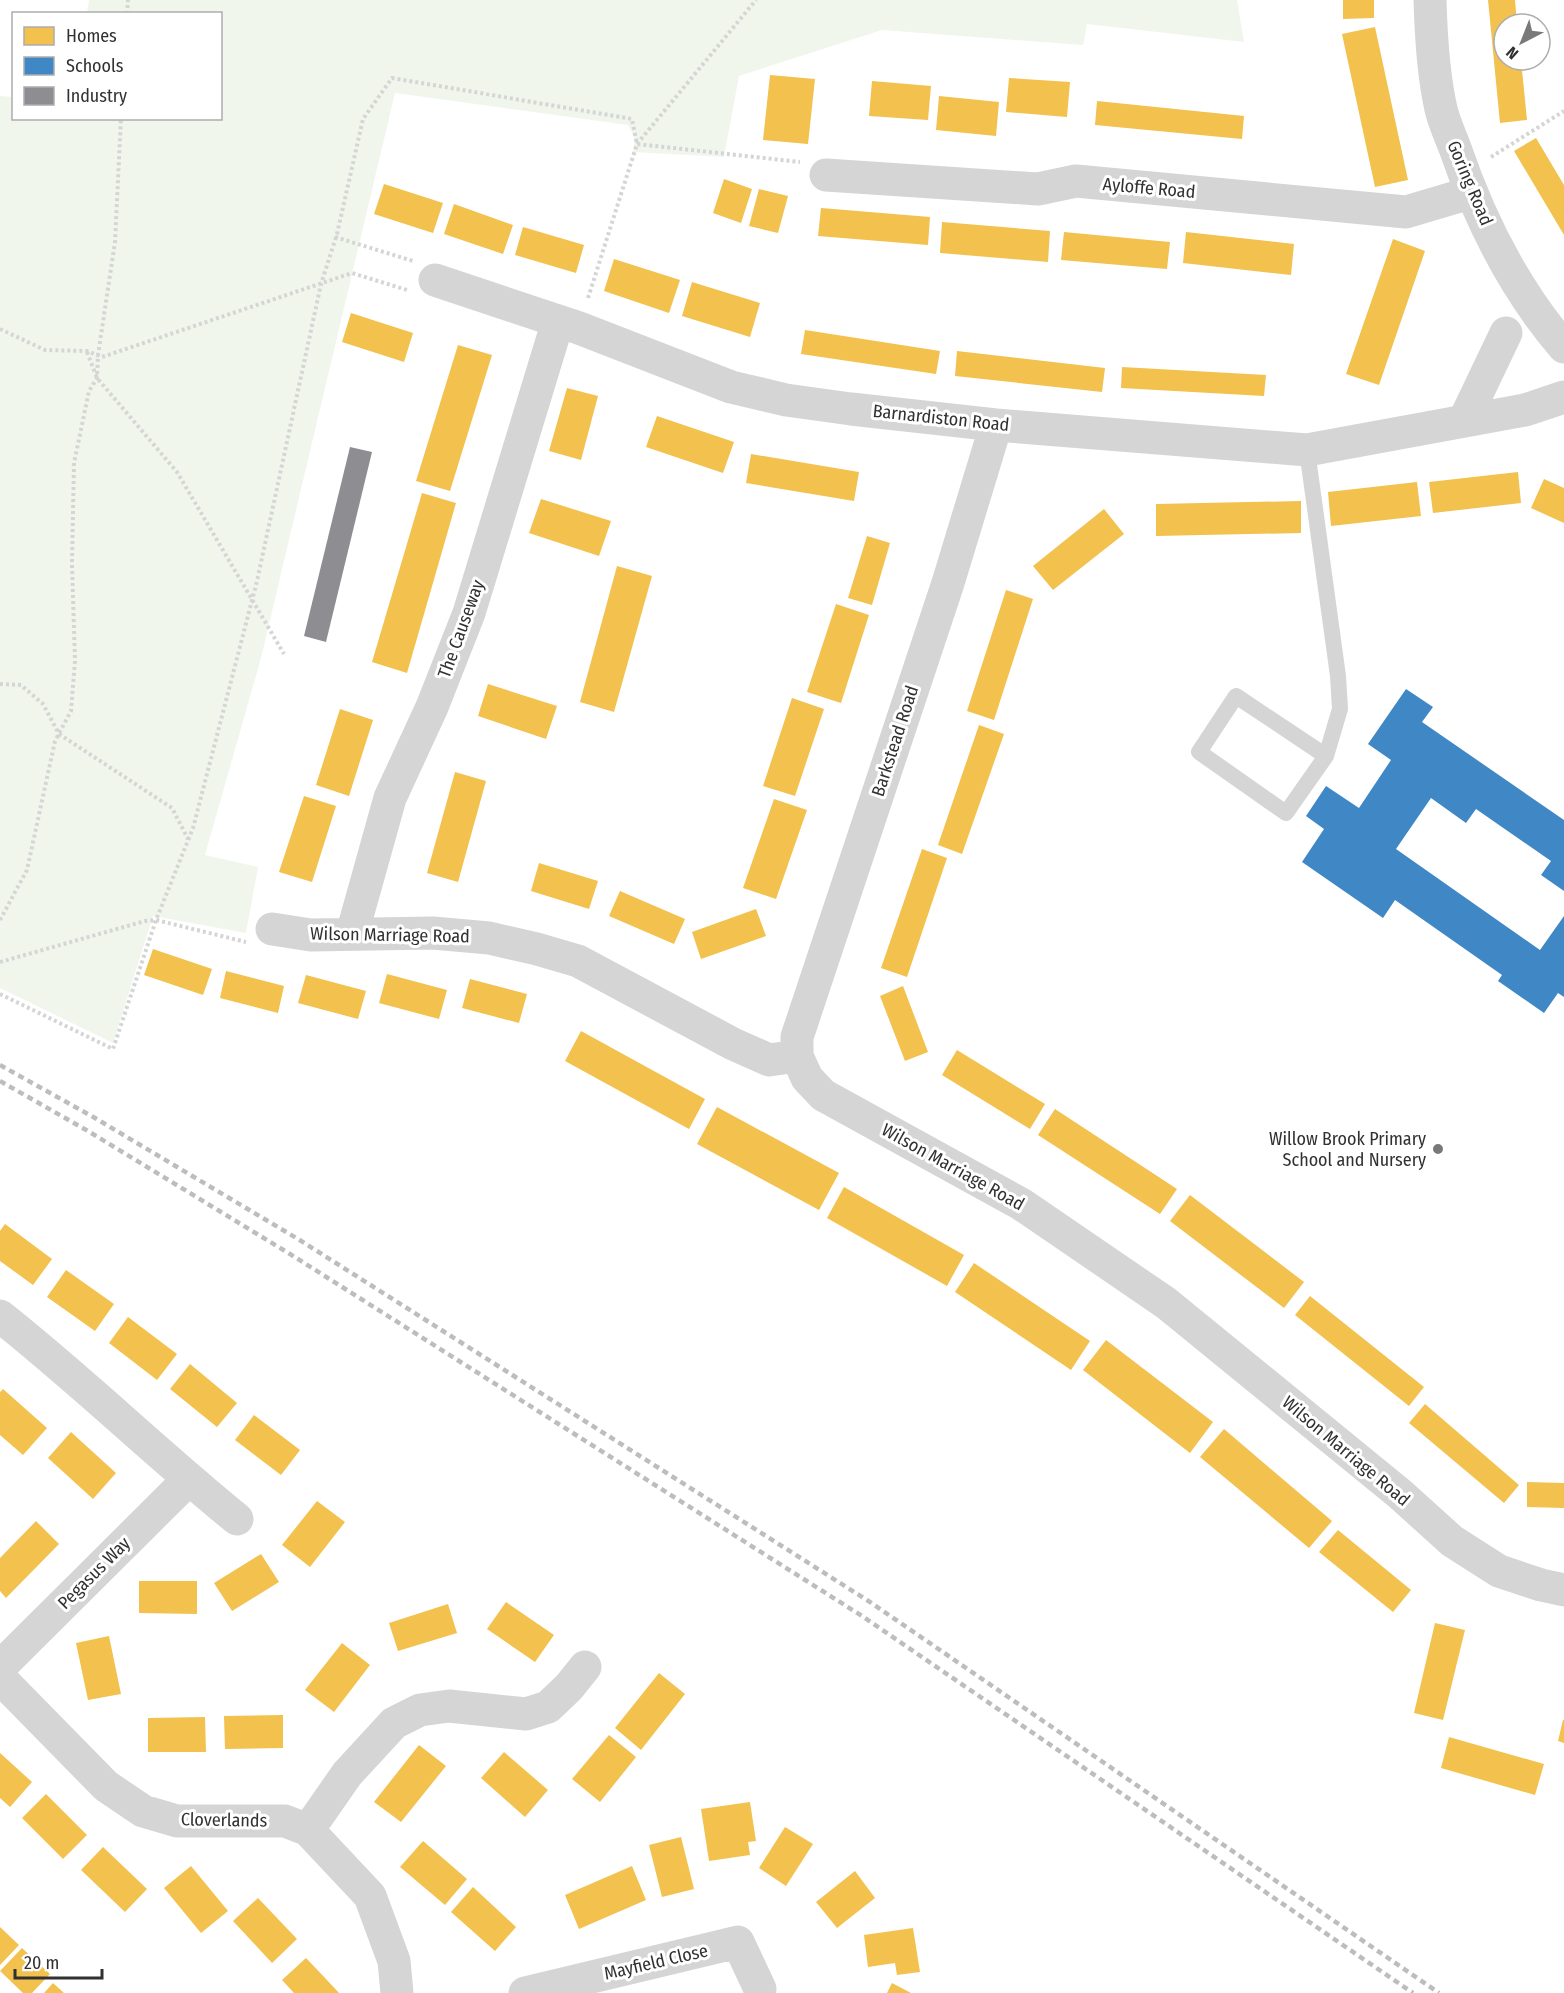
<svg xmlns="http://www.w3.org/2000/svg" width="1564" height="1993" font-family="'Fira Sans Condensed',sans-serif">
<rect width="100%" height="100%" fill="#fff"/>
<path fill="#f1f6ed" d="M89,0H1237L1244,42L1087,24L1083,45L882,30L739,76L724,157L633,152L635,139L628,125L395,93L261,658L205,855L258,867L246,933L153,916L113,1043L0,988V96L13,97L14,118H220V14L87,13Z"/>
<path fill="#f2c14e" d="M1343,0H1374V18L1343,19Z
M1488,0H1515L1517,24H1504V60H1521L1527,120L1500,123Z
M1375,27L1408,180L1375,187L1342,34Z
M770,75L815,79L808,144L763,140Z
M1009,78L1070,82L1067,117L1006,112Z
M872,81L931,86L928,120L869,116Z
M939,96L999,102L996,136L936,130Z
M1097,101L1244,116L1242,139L1095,125Z
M1536,138L1564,185V235L1514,151Z
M724,179L752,189L741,223L713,213Z
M384,184L443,203L433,233L374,214Z
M759,189L788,196L778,233L749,226Z
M454,204L513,225L503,254L444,234Z
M821,208L930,217L928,245L818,236Z
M942,222L1050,231L1048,262L940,253Z
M523,227L584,245L576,273L515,255Z
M1064,232L1170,242L1167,269L1061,260Z
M1186,232L1294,244L1291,275L1183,263Z
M1393,239L1425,251L1379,385L1346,374Z
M614,259L680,280L669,313L604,291Z
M692,282L760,303L750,337L682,316Z
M351,313L413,333L404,362L342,342Z
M805,330L940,351L936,374L801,354Z
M458,345L492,355L450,491L416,481Z
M957,351L1105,368L1102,392L955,376Z
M1122,367L1266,375L1264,396L1121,388Z
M567,388L598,396L581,460L549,451Z
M657,416L734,442L723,473L646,447Z
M751,454L859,472L854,501L746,483Z
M1518,472L1521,503L1433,513L1429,482Z
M1544,479L1564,488V523L1531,508Z
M1417,482L1421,516L1331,526L1328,492Z
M422,493L456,503L407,673L372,662Z
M541,499L611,521L599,556L529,533Z
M1301,501V533L1156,536V504Z
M1104,509L1124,534L1053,590L1033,566Z
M867,536L890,543L872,605L848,598Z
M617,566L652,576L614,712L580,702Z
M1006,590L1033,599L994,720L967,711Z
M836,604L869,615L841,703L807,692Z
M488,684L557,706L546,739L478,716Z
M792,698L824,709L795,796L763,786Z
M340,709L373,720L349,796L316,785Z
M979,725L1004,734L962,854L938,845Z
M455,772L486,781L458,882L427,873Z
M304,796L336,806L312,882L279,872Z
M774,799L807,810L776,899L743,888Z
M922,849L947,858L907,977L881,968Z
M539,863L598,881L589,909L531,891Z
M620,891L685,919L674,944L609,916Z
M756,909L766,936L701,959L692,932Z
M153,949L212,969L203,995L144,975Z
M226,971L284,986L278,1013L220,998Z
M387,974L447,990L439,1019L379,1003Z
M306,975L366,991L358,1019L298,1003Z
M470,979L527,994L519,1023L462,1008Z
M903,986L928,1052L905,1061L880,996Z
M581,1031L705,1099L689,1129L565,1061Z
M957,1050L1045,1104L1030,1129L942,1075Z
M717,1107L839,1173L819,1210L697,1144Z
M1055,1109L1177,1189L1160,1214L1038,1135Z
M844,1187L964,1255L947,1286L827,1218Z
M1190,1195L1304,1282L1284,1308L1170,1221Z
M5,1224L52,1259L33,1285L0,1261V1231Z
M974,1263L1090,1341L1071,1370L955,1292Z
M66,1270L114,1304L95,1331L47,1297Z
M1310,1296L1424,1387L1409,1406L1295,1315Z
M128,1317L177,1354L157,1380L109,1343Z
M1106,1340L1213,1422L1190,1453L1083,1370Z
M190,1364L237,1403L217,1427L170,1389Z
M3,1389L47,1428L23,1455L0,1435V1392Z
M1425,1404L1519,1485L1504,1503L1409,1423Z
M254,1415L300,1450L281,1475L235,1440Z
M1224,1429L1332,1521L1309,1548L1200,1457Z
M71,1432L116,1473L93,1499L48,1458Z
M1527,1482L1564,1483V1508L1527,1507Z
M317,1501L345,1522L310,1567L282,1545Z
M36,1521L59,1544L6,1598L0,1591V1558Z
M1338,1530L1411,1590L1393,1612L1319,1552Z
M261,1554L279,1582L232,1611L214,1583Z
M139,1581H197V1614L139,1613Z
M506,1602L554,1635L535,1662L487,1629Z
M448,1604L457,1633L398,1651L389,1623Z
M1435,1623L1465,1630L1443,1720L1414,1713Z
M109,1636L121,1694L88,1700L76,1643Z
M342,1643L370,1665L334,1712L305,1690Z
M659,1673L685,1694L641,1750L615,1728Z
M283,1715V1748L225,1749L224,1716Z
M205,1717L206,1752H148V1718Z
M1563,1720H1564V1743L1558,1741Z
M609,1735L636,1757L600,1802L572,1779Z
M1449,1737L1544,1764L1535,1795L1441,1768Z
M419,1745L446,1766L401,1822L374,1802Z
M504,1752L548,1790L525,1817L481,1778Z
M0,1753L32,1782L10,1807L0,1798Z
M46,1794L87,1835L63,1859L22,1818Z
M750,1802L756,1841L748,1842L750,1855L709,1861L701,1809Z
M785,1827L813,1844L786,1886L759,1868Z
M681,1837L694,1889L662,1897L649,1845Z
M423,1841L467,1879L445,1905L400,1867Z
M103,1847L147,1889L125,1912L81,1870Z
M191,1866L228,1911L201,1933L164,1888Z
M632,1866L646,1900L579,1929L565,1895Z
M855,1871L875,1898L837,1928L816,1902Z
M473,1887L516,1927L495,1951L451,1912Z
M258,1898L297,1939L272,1963L233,1921Z
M0,1927L19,1945L0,1965Z
M913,1928L920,1972L897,1975L895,1963L868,1967L864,1935Z
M22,1948L50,1974L32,1993H23L0,1971Z
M306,1958L326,1979L339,1993H294L282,1980Z
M53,1983L64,1993H44Z
M892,1983L911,1993H887Z"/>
<path fill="#3f88c5" d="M1406,689L1433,707L1422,722L1564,820V891L1541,875L1551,861L1476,809L1466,823L1431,798L1396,849L1540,950L1564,916V997L1558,993L1544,1013L1498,981L1502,975L1395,900L1383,918L1302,862L1324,829L1306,816L1326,786L1359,808L1391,760L1368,744Z"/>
<path fill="#8d8d92" d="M350,447L372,452L326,642L304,636Z"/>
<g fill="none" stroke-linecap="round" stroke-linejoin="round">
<path stroke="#d5d5d5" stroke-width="4" stroke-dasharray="3 3" stroke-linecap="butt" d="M127,14L128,0
M637,144L756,0
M1491,157L1564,111
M335,237L413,261
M588,298L637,144L800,162
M0,329L45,350L87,351L102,357L352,273L407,290
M87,352L97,378L177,472L284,654
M0,684L21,685L43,704L59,734L172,808L188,839
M0,920L27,870L55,741L71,711L75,661L72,564L74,463L89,391L97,378L98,355L115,242L121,118
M0,962L145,921L156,920L246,942
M0,994L113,1049L156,920L193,828L257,581L321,284L337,234L363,119L392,78L632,119L637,144"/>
<path stroke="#d5d5d5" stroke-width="16" d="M1307,450L1338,676L1340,709L1326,756L1286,813L1199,752L1236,696L1326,756"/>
<path stroke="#d5d5d5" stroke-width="33" d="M1430,0C1431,36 1433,74 1441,109C1444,122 1450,135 1455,148C1479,218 1515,290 1564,347
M826,175L1038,189L1076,181L1406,212L1470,193
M435,280L579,328L731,387L786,400L851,409L996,425L1307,450L1525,410L1564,397
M1464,421L1506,333
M272,929L311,935L433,933L489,938L537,949L578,961L733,1044L769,1060L797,1056L807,1078L823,1095L1021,1204L1166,1303L1400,1494L1452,1541L1499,1571L1541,1585L1564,1590
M352,934L390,798L432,707L469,613L558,321
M797,1056V1037L948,583L996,425
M0,1316C82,1381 156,1453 237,1519
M0,1667L188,1480
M0,1678L106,1786L143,1811L177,1821H285L308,1830L370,1896L394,1961L397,1993
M308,1830L347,1774L394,1723L420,1710L449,1706L526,1714L548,1707L569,1687L585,1667
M525,1993L738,1942L760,1989"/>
<path stroke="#bdbdbd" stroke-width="4.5" stroke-dasharray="6 4.5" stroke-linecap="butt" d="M0,1065L95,1118L298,1239L870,1602L1439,1993
M0,1081L88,1131L290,1254L862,1616L1413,1993"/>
</g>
<circle fill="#797979" stroke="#fff" stroke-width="2" cx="1438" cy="1149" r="6"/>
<g text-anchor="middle" stroke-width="6" stroke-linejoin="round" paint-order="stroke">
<g font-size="18" fill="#313131" stroke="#fff">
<text transform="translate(1470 183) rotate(67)" y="6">Goring Road</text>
<text transform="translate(1149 188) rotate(5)" y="6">Ayloffe Road</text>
<text transform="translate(941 418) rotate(6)" y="6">Barnardiston Road</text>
<text transform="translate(461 629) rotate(-70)" y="6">The Causeway</text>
<text transform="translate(895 741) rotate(-72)" y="6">Barkstead Road</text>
<text transform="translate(390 935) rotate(1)" y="6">Wilson Marriage Road</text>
<text transform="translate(953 1167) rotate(29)" y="6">Wilson Marriage Road</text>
<text transform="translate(1346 1451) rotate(40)" y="6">Wilson Marriage Road</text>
<text transform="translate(94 1573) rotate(-45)" y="6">Pegasus Way</text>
<text transform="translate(224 1820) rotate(1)" y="6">Cloverlands</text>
<text transform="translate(656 1962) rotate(-13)" y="6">Mayfield Close</text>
</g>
<g font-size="18" fill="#313131" stroke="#fff" text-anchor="end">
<text x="1426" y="1145">Willow Brook Primary<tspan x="1426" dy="21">School and Nursery</tspan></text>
</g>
</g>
<rect x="12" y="12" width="210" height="108" fill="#ffffff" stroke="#adadad" stroke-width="1.5"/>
<rect x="24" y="27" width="30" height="18" fill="#f2c14e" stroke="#adadad" stroke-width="1.5"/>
<text x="66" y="42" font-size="18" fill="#313131">Homes</text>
<rect x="24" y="57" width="30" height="18" fill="#3f88c5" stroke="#adadad" stroke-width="1.5"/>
<text x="66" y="72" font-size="18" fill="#313131">Schools</text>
<rect x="24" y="87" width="30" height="18" fill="#8d8d92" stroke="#adadad" stroke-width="1.5"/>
<text x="66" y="102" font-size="18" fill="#313131">Industry</text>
<g transform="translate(1522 42) rotate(222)"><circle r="28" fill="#ffffff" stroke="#adadad" stroke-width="1.5"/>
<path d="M0-4.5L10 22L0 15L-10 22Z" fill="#797979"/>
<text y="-9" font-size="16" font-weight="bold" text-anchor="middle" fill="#313131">N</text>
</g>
<path d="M15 1969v9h87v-9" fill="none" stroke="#313131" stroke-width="3"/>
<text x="24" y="1969" font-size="18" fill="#313131" stroke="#ffffff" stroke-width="4.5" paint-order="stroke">20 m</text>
</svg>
